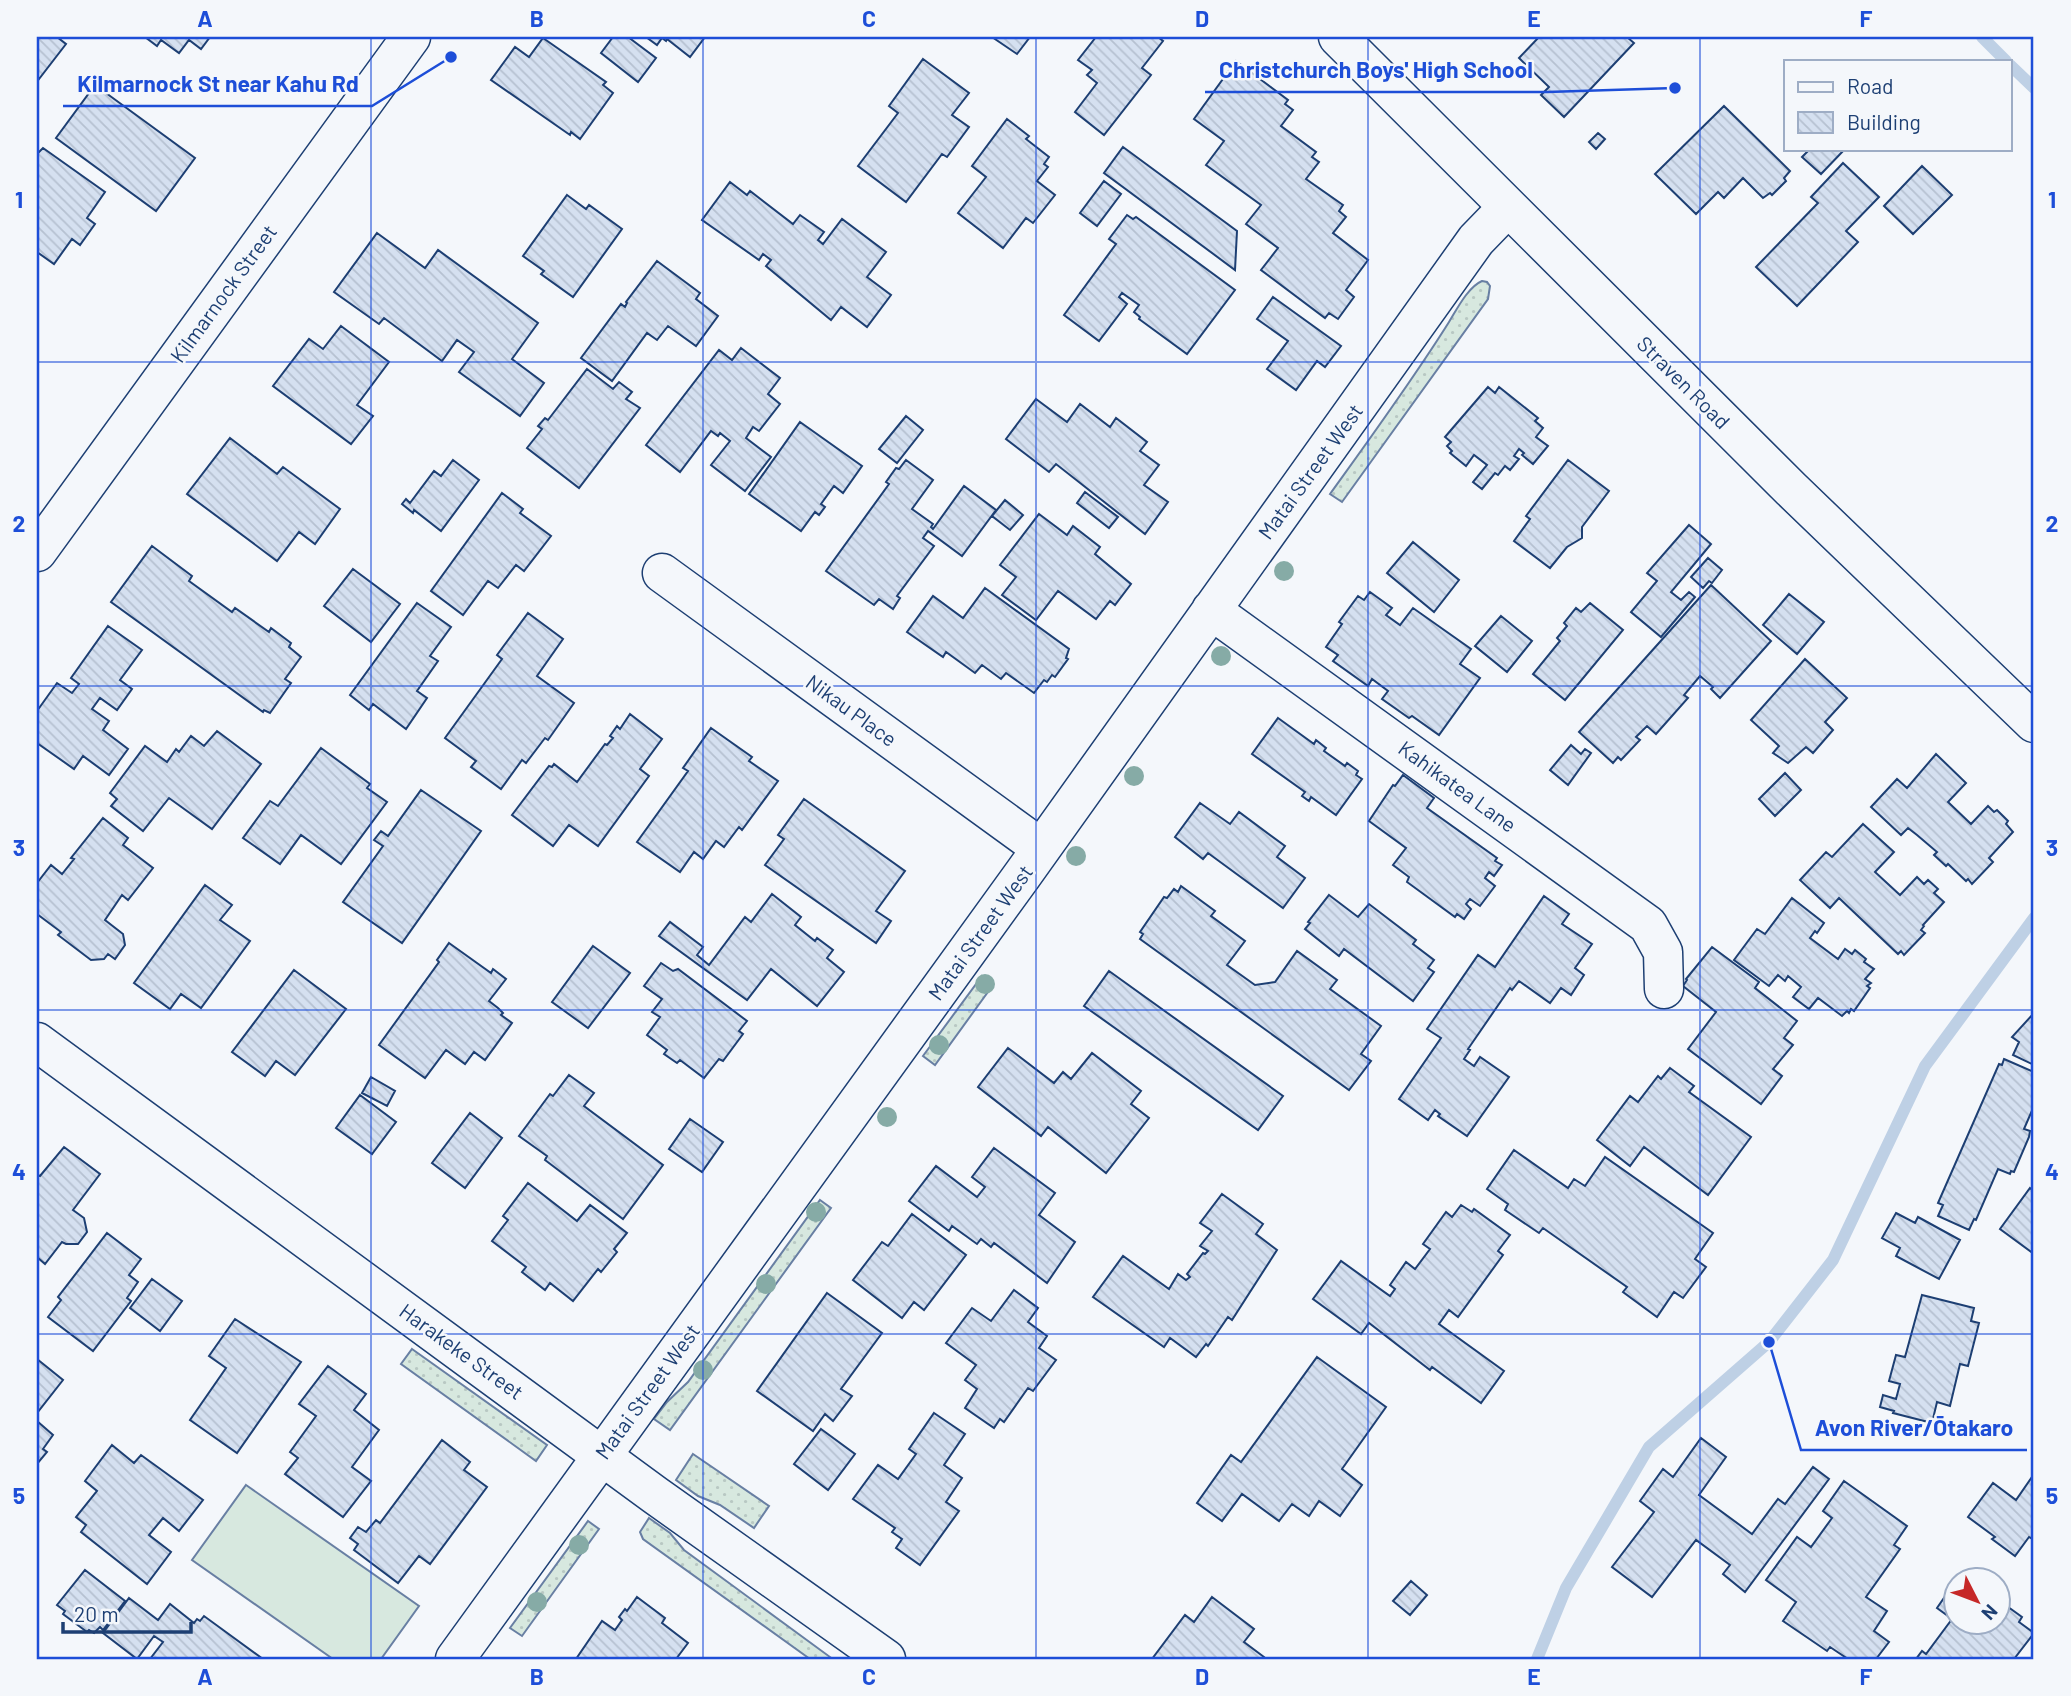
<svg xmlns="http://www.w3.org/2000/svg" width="2071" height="1696" font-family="Barlow,sans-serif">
<defs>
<pattern id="grass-dots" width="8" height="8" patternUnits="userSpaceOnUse" patternTransform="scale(1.75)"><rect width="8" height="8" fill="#d7e8df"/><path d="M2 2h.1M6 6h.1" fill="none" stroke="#b8c8c3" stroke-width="1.8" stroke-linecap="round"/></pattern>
<pattern id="building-back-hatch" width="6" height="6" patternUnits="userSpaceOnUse" patternTransform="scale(1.75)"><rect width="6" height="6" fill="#d5e0f0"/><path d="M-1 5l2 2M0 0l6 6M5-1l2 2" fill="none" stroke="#b6c1d1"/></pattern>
</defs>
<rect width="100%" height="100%" fill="#f4f7fb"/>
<path fill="url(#grass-dots)" stroke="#687fa3" stroke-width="2" d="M1482,281L1487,282L1490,286L1488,299L1342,502L1330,494C1371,437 1412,381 1449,322C1457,309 1468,287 1482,281Z
M982,976L993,985L935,1065L923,1056Z
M820,1200L831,1208L670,1430L654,1419L667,1402L688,1382Z
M412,1349L547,1445L536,1461L401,1364Z
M693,1454L769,1506L754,1528L720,1505L698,1496L676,1480Z
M649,1518L670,1533L684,1550L830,1657L828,1659H810L643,1539L640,1532Z
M588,1521L599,1529L522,1636L510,1628Z"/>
<path fill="#d7e8df" stroke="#687fa3" stroke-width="2" d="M246,1485L419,1606L381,1659H333L192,1560Z"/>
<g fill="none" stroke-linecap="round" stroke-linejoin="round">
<path stroke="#bed0e5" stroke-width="12" d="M1982,37L2006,61
M2010,65L2034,88
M1537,1659L1566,1588L1649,1447L1769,1342L1833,1260L1925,1066L2034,918"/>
</g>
<path fill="url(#building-back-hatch)" stroke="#1d3f73" stroke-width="2" d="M37,37H57L66,44L39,79L37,77Z
M145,37H210L201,49L189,40L179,53L161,40L157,46Z
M613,37H628L656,58L638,82L601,53Z
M646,37H705L690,57L667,39L666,41L662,38L657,45Z
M992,37H1030L1017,54Z
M1096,37H1158L1163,41L1142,68L1151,75L1104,135L1075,112L1097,83L1087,75L1092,70L1078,60Z
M1539,37H1627L1634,43L1564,117L1541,95L1549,87L1519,58Z
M543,38L606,82L603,85L613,93L580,139L571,132L570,135L491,80L515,47L529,57Z
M923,59L969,93L952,115L969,127L947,157L942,154L906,202L858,166L898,113L889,106Z
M1236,61L1288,100L1285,104L1293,110L1281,126L1316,152L1312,157L1319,162L1306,179L1343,205L1339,211L1346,217L1333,233L1368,260L1346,290L1354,297L1338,319L1329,313L1325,318L1261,270L1278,248L1246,224L1261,205L1206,165L1224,141L1194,119Z
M95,85L195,158L156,211L56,138Z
M1724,106L1790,171L1784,178L1786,181L1772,195L1770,193L1763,198L1743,178L1724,198L1718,192L1696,214L1655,174Z
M1007,119L1029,136L1026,139L1049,157L1044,164L1048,167L1037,181L1055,195L1033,223L1026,218L1003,248L958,213L986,177L972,166Z
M1598,133L1605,139L1596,149L1589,142Z
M1123,147L1237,231L1235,270L1104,173Z
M43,148L105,192L87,218L95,224L80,245L72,239L54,264L37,252V154Z
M1810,149H1845L1821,174L1802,157Z
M1843,163L1879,197L1846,231L1858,242L1797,306L1756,267L1818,203L1811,197Z
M1922,166L1952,195L1913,234L1884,206Z
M1104,181L1121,194L1097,226L1080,213Z
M730,182L747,195L750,191L793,224L800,215L824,232L818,240L823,244L842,219L886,252L867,277L891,295L867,327L841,307L831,320L766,266L771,260L763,254L759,260L702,220Z
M567,195L586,209L589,205L622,229L573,297L541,274L544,271L523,256Z
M1127,215L1133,219L1136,217L1235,290L1187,354L1139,319L1140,317L1134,312L1139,305L1122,293L1119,297L1127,304L1099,341L1064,315L1116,244L1109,239Z
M377,233L425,268L438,250L538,323L512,359L544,383L520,416L459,372L474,352L457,340L442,361L384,318L379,324L334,292Z
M657,261L700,293L696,299L718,316L696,346L668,326L657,340L647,333L612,381L581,358L621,304L625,307L627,303L626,302Z
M1273,297L1341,346L1325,367L1317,361L1296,390L1267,369L1288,341L1257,319Z
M341,326L389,362L357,405L373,416L351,444L273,386L309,339L323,349Z
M741,348L780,378L768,394L780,404L759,431L753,427L746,438L771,457L745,491L711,465L730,441L720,433L718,436L711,431L680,472L646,445L719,350L732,360Z
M587,369L613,389L619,382L632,392L626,399L640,408L579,488L527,448L542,429L538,426L545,418L548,420Z
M1488,387L1495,393L1499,387L1538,418L1535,421L1543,428L1536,437L1548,446L1533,464L1522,455L1524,453L1519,449L1514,456L1519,459L1510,470L1505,466L1498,475L1495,473L1482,489L1473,482L1487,465L1474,455L1466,466L1450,453L1452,451L1447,446L1451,442L1445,437Z
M1036,399L1067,422L1080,404L1110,427L1116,418L1147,442L1140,451L1159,465L1144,485L1168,502L1145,534L1056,464L1049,472L1006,439Z
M906,416L923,430L897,463L879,449Z
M800,422L862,466L843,493L834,486L821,504L825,507L819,515L815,512L801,531L749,494Z
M230,438L277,474L283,467L340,509L315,544L299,532L277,561L187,494Z
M453,460L479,480L441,531L414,510L413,513L402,504L406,499L410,503L434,471L441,476Z
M906,460L933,480L912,509L933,524L931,527L933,529L964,486L996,510L962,556L928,531L923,538L934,546L897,596L900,598L893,609L879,599L874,605L826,571L889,484L886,482L896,468L899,469Z
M1568,460L1609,491L1582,527V538L1567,547L1550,568L1514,541L1530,519L1526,516Z
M1085,492L1118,517L1109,528L1077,503Z
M502,493L523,509L520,513L551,536L524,571L516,565L498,588L488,581L463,615L431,591Z
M1005,500L1023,515L1010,530L992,516Z
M1039,514L1067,535L1073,526L1100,547L1095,554L1131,584L1115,605L1110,601L1096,619L1058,591L1036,620L1002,595L1016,577L1000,565Z
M1689,525L1711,544L1671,592L1681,600L1689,592L1695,597L1661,637L1631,612L1657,581L1647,573Z
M1413,542L1459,580L1434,612L1387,573Z
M152,546L192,576L189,581L232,612L235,608L269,632L271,628L291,643L289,647L301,657L285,679L291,683L270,713L264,710L263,712L111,602Z
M1708,558L1722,570L1712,583L1709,581L1703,588L1691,577Z
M353,569L400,604L371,642L324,606Z
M1711,585L1771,641L1720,698L1711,689L1713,687L1700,676L1684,695L1688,698L1656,734L1647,726L1636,737L1640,740L1621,760L1618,757L1613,763L1579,732Z
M985,588L1069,649L1066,658L1068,659L1055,677L1052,675L1047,682L1044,680L1034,693L1006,673L1001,679L982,665L975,673L946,652L943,657L907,632L933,596L963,618Z
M1370,592L1392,608L1386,615L1400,625L1413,608L1471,649L1460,664L1480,678L1439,735L1412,716L1409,718L1382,699L1388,691L1372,679L1368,686L1333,661L1338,655L1326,647L1342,624L1339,622L1358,596L1364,600Z
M1789,594L1824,622L1797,654L1763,625Z
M417,603L451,627L430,656L438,661L417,691L427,698L406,729L373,704L369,710L350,695Z
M1590,603L1623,630L1565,700L1533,674L1560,641L1557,638L1567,626L1564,623L1576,608L1581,612Z
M528,613L563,639L537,676L574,703L548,740L545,738L526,763L522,760L501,789L471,767L476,761L445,738L502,659L497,655Z
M1501,616L1532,641L1507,672L1475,646Z
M108,626L142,650L120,680L132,689L117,710L100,698L92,709L109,721L103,730L128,749L109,775L83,756L74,769L37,743V711L57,683L72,693L79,684L71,678Z
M1805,659L1847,698L1825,722L1833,730L1813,753L1806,747L1788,763L1773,753L1779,746L1751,720Z
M630,714L662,739L640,769L649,776L598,846L569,825L553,846L512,815L549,766L552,767L554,764L577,782L605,744L607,745L613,738L610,736L617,726L620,729Z
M1278,718L1314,744L1316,740L1326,748L1324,751L1345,766L1347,763L1358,771L1356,775L1362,779L1336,815L1311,797L1309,801L1302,796L1305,792L1252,754Z
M711,728L752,757L749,761L778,781L742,830L739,827L724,847L716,841L703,859L694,852L680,872L637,842L688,771L683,768Z
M217,731L261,764L212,829L169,798L143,831L111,806L117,799L110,793L145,746L167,762L176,749L179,752L191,736L204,746Z
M1571,745L1581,754L1585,749L1591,753L1568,785L1550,770Z
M321,748L370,784L367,788L387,802L341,864L301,835L280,864L243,838L270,801L278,806Z
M1936,754L1966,783L1948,802L1971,824L1988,806L1994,812L1997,810L2008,821L2006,824L2013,832L1989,858L1993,862L1972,884L1968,879L1966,881L1948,864L1946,866L1934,855L1937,852L1917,835L1908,828L1901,835L1871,807L1897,779L1907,788Z
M1785,773L1801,790L1775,816L1759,799Z
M1403,775L1434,798L1427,808L1497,858L1495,861L1502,865L1494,876L1489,872L1485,878L1495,886L1480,906L1470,899L1466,904L1471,909L1464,919L1457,914L1455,917L1407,882L1409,877L1393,865L1406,848L1369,821L1393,785L1395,786Z
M421,790L481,831L402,943L343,902L383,846L374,840L381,831L388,836Z
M804,799L905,871L876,911L891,921L876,943L765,865L784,839L778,835Z
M1200,803L1230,824L1239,812L1285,846L1277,857L1305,878L1283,908L1208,853L1203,859L1175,837Z
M103,818L128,838L123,845L153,868L128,900L122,895L105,920L123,934L125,945L115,959L108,954L104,959L91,960L58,935L61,932L37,914V883L51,865L62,874L74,859L71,858Z
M1863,824L1894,852L1875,872L1900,895L1917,877L1924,884L1928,880L1938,889L1934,893L1944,902L1923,925L1924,926L1921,930L1925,933L1904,955L1901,951L1898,954L1839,898L1830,908L1800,880L1826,852L1832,857Z
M205,885L232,905L220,920L250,941L201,1008L181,994L170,1009L134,983Z
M1181,886L1215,911L1211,916L1245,941L1227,965L1255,985L1275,982L1297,951L1337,980L1330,989L1381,1026L1361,1054L1371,1061L1349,1090L1140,939L1143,934L1140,932L1164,897L1167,898L1174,889L1178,892Z
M772,894L801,917L795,925L815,941L817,938L833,950L827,958L844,972L817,1006L771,969L747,1000L659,936L670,922L703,947L697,955L709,965L745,917L751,922Z
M1329,895L1358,917L1369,904L1416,940L1413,944L1434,960L1428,968L1434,972L1413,1001L1344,949L1339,956L1305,929L1310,923L1308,922Z
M1544,896L1569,914L1562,924L1592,944L1575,968L1584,975L1571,995L1561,988L1550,1003L1519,981L1512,990L1510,988L1468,1049L1470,1050L1464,1059L1474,1066L1480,1057L1509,1077L1467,1136L1438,1116L1440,1114L1435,1110L1428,1120L1399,1099L1441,1038L1427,1029L1478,955L1495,967Z
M1792,898L1824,923L1817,933L1815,931L1810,938L1838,959L1845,949L1852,954L1855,950L1866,959L1864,962L1874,969L1865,979L1871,983L1867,986L1870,988L1854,1011L1851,1009L1849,1013L1847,1011L1842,1016L1818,998L1809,1009L1793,997L1801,987L1788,976L1785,981L1778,975L1769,986L1734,960L1757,929L1765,934Z
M449,943L491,973L493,969L506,979L489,1001L498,1008L503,1013L501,1015L512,1023L485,1060L474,1052L465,1064L446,1050L425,1078L379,1045L439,962L437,960Z
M593,946L630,973L588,1028L552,1002Z
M1712,947L1759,982L1755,988L1797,1021L1784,1038L1793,1045L1773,1069L1782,1076L1761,1104L1688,1049L1716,1012L1683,986L1687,980L1686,979Z
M661,963L673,971L678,969L747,1021L739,1031L743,1034L723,1061L719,1059L704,1078L680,1060L677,1063L664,1054L667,1050L647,1035L660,1017L652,1012L662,999L644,986Z
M294,970L346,1009L295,1075L276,1061L265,1076L232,1052Z
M1109,971L1283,1096L1258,1130L1084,1006Z
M2034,1013V1065L2013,1055L2019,1042L2012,1037Z
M1008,1048L1054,1083L1063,1072L1071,1079L1092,1053L1141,1091L1131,1104L1149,1118L1106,1173L1048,1127L1041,1136L978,1087Z
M2004,1059L2034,1072V1106L2024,1129L2030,1131L2029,1137L2014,1172L2011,1171L2010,1174L1998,1169L1976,1220L1974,1219L1969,1230L1938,1216L1943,1205L1938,1203L1999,1064L2002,1065Z
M1670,1068L1694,1086L1689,1092L1751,1137L1708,1195L1644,1147L1630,1166L1597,1140L1630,1096L1638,1102L1658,1076L1661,1079Z
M569,1075L594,1093L584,1106L663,1165L623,1219L545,1160L547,1156L519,1136L550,1094L553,1096Z
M371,1077L395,1091L387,1106L362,1093Z
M360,1095L396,1122L372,1154L336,1128Z
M470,1113L502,1138L465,1188L432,1163Z
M690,1119L723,1142L702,1172L669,1149Z
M64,1147L100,1174L73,1210L84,1218L87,1232L78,1244H66L62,1242L45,1264L37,1257V1175L40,1176Z
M994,1148L1055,1193L1039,1215L1075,1242L1047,1283L994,1243L991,1247L981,1239L977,1244L952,1226L949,1231L909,1201L936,1166L977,1197L985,1187L972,1177Z
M1514,1150L1568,1188L1574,1179L1585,1186L1605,1157L1713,1233L1695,1259L1706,1267L1683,1298L1674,1292L1657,1317L1623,1292L1627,1287L1543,1228L1539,1233L1505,1210L1508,1204L1487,1189Z
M528,1183L577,1221L590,1205L627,1233L614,1249L617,1252L601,1272L598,1269L573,1301L550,1283L545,1290L522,1272L526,1267L492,1241L508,1220L503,1216Z
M2030,1188L2034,1191V1254L2000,1229Z
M1222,1194L1263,1224L1256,1234L1277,1250L1232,1320L1228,1317L1208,1346L1206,1344L1196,1357L1170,1338L1164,1347L1093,1297L1123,1256L1169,1289L1178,1274L1186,1280L1190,1277L1187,1274L1203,1253L1205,1254L1208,1251L1200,1246L1212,1231L1200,1223Z
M1461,1205L1472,1212L1474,1209L1510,1235L1498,1251L1503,1255L1458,1317L1449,1310L1439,1324L1504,1371L1481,1403L1432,1367L1430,1370L1369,1323L1361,1334L1313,1299L1341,1261L1390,1296L1395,1289L1390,1285L1406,1262L1415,1269L1430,1249L1423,1244L1446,1212L1452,1217Z
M1896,1213L1915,1223L1918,1217L1960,1240L1939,1279L1896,1256L1900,1248L1882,1238Z
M912,1214L966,1255L924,1310L914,1302L902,1318L853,1280L882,1242L888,1246Z
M107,1233L141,1259L129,1275L138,1282L127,1298L131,1301L93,1351L48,1317L61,1300L58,1297Z
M152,1279L182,1301L160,1331L130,1308Z
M1014,1290L1038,1308L1028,1322L1047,1336L1039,1348L1056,1360L1033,1391L1028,1388L1004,1422L1000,1419L994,1428L965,1408L977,1389L965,1380L976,1365L946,1343L972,1308L991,1321Z
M827,1293L882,1333L841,1389L852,1396L833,1421L825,1414L813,1431L757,1391Z
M1922,1295L1974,1308L1971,1321L1979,1323L1968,1366L1960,1364L1950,1406L1937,1402L1932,1423L1893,1413L1894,1411L1880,1407L1883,1395L1896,1399L1900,1384L1889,1381L1896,1355L1905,1357Z
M235,1319L301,1362L237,1453L190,1420L226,1368L209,1356Z
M1317,1357L1386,1407L1342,1469L1362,1485L1340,1516L1319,1501L1309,1516L1292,1504L1279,1521L1242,1494L1222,1521L1197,1503L1231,1455L1241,1462Z
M37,1359L63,1380L37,1413Z
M328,1366L366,1394L354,1410L379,1430L352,1467L371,1481L343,1517L285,1474L298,1458L290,1452L316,1416L299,1404Z
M934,1413L965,1434L944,1465L962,1478L946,1502L959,1511L920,1565L896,1548L902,1539L892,1532L895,1528L853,1499L878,1465L898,1479L916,1454L909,1449Z
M37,1421L53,1435L43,1449L47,1452L37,1464Z
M821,1429L855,1454L828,1490L794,1464Z
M1701,1438L1726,1457L1699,1495L1752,1534L1778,1499L1785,1504L1813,1467L1829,1479L1745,1592L1723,1574L1730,1565L1696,1540L1652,1597L1612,1567L1654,1512L1640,1501L1663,1469L1673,1477Z
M442,1440L470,1462L464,1470L487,1487L430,1564L419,1556L398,1583L354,1550L358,1544L350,1538L358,1527L366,1532L376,1520L380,1523Z
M112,1445L134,1463L141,1455L203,1500L179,1531L163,1518L149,1535L171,1552L147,1584L81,1532L86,1525L76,1517L97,1491L85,1481Z
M2034,1474V1540L2029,1537L2015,1556L1992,1539L1995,1537L1968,1517L1993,1483L2016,1500Z
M1844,1481L1907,1526L1894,1545L1900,1549L1866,1597L1887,1611L1874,1631L1889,1642L1876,1659H1848L1830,1647L1827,1651L1783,1621L1796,1602L1766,1580L1797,1537L1811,1547L1832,1518L1823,1511Z
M85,1570L125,1601L103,1630L100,1627L94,1633L89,1630L87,1632L63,1614L65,1611L57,1605Z
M1411,1581L1427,1595L1410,1615L1393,1601Z
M1955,1582V1622H1997V1599L2022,1617L2019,1622L2034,1633L2014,1659H1916L1922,1651L1926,1654L1952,1619L1937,1608Z
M637,1597L665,1618L662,1623L688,1643L676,1659H576L602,1621L615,1630L622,1620L619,1617L625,1609L627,1611Z
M1212,1597L1254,1629L1244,1642L1264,1657L1263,1659H1152L1185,1615L1194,1622Z
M129,1598L158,1620L170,1604L194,1623L197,1619L200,1621L204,1616L263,1659H150L163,1642L154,1636L137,1659L103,1633Z"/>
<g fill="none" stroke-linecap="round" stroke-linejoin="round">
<g stroke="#1d3f73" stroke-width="41">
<path id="street" d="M662,573L1041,848
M1211,610L1648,925L1663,952L1664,989
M37,1042L655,1495L886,1659
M455,1659L1021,877L1476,240L1507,208"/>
</g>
<g stroke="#1d3f73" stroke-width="41">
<path id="secondary" d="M1338,37L1791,489L2034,723
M37,552L411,37"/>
</g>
<use href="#street" stroke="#f4f7fb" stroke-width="38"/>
<use href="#secondary" stroke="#f4f7fb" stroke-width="38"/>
</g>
<g fill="#86aba6">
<circle cx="1284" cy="571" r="10"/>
<circle cx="1221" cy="656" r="10"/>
<circle cx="1134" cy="776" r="10"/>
<circle cx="1076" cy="856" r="10"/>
<circle cx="985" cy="984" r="10"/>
<circle cx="939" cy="1045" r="10"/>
<circle cx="887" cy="1117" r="10"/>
<circle cx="816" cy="1212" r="10"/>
<circle cx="766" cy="1284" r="10"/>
<circle cx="703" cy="1370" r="10"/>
<circle cx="579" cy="1545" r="10"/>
<circle cx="537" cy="1602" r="10"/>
</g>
<path fill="none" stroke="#1d4ed8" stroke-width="2" stroke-opacity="0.55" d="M371,37V1659M703,37V1659M1036,37V1659M1368,37V1659M1700,37V1659M37,362H2034M37,686H2034M37,1010H2034M37,1334H2034"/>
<g text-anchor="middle" stroke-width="5" stroke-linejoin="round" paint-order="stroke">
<g font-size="21" fill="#1d3f73" stroke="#f4f7fb">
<text transform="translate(224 294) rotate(-54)" y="7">Kilmarnock Street</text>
<text transform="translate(1683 383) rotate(45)" y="7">Straven Road</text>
<text transform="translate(1311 472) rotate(-54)" y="7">Matai Street West</text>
<text transform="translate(851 711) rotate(36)" y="7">Nikau Place</text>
<text transform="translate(1457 787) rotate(36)" y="7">Kahikatea Lane</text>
<text transform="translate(981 933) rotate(-54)" y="7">Matai Street West</text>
<text transform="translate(461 1352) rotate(36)" y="7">Harakeke Street</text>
<text transform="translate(648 1392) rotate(-54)" y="7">Matai Street West</text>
</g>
</g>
<path fill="none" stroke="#1d4ed8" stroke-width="2.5" d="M1675 88L1547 92H1205M451 57L372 106H63M1769 1342L1801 1450H2027"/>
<g fill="#1d4ed8" stroke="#f4f7fb" stroke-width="2.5">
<circle cx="1675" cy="88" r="7"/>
<circle cx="451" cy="57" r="7"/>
<circle cx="1769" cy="1342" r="7"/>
</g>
<g font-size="23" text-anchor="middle" font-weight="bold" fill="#1d4ed8" stroke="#f4f7fb" stroke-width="5" stroke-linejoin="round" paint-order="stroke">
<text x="1376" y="78">Christchurch Boys' High School</text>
<text x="218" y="92">Kilmarnock St near Kahu Rd</text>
<text x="1914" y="1436">Avon River/Ōtakaro</text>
</g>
<rect width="2071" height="1696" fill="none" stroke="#f4f7fb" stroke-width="77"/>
<rect x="1784" y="60" width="228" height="91" fill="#f4f7fb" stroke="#9eadc5" stroke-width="2"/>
<rect x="1798" y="82" width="35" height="10" fill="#f4f7fb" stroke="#9eadc5" stroke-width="2"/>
<text x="1847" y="94" font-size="21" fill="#1d3f73">Road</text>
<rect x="1798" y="112" width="35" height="21" fill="url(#building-back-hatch)" stroke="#9eadc5" stroke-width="2"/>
<text x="1847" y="130" font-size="21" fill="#1d3f73">Building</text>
<g transform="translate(1977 1601) rotate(132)"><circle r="33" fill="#f4f7fb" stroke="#9eadc5" stroke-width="2"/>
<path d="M0-5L12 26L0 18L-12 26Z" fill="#c62828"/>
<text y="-10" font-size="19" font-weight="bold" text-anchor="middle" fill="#1d3f73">N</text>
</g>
<path d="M63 1622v10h128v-10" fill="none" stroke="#1d3f73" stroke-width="3.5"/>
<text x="74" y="1622" font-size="21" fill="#1d3f73" stroke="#f4f7fb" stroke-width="5" paint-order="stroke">20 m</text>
<rect x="38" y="38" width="1994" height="1620" fill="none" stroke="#1d4ed8" stroke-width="2.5"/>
<g font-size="23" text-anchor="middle" font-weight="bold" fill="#1d4ed8">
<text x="205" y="27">A</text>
<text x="537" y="27">B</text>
<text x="869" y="27">C</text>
<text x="1202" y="27">D</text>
<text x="1534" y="27">E</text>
<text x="1866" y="27">F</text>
<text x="19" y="208">1</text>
<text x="2052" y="208">1</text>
<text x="19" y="532">2</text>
<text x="2052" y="532">2</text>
<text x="19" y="856">3</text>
<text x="2052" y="856">3</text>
<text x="19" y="1180">4</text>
<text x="2052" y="1180">4</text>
<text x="19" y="1504">5</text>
<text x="2052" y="1504">5</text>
<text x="205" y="1685">A</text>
<text x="537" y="1685">B</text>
<text x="869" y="1685">C</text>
<text x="1202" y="1685">D</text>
<text x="1534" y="1685">E</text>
<text x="1866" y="1685">F</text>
</g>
</svg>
